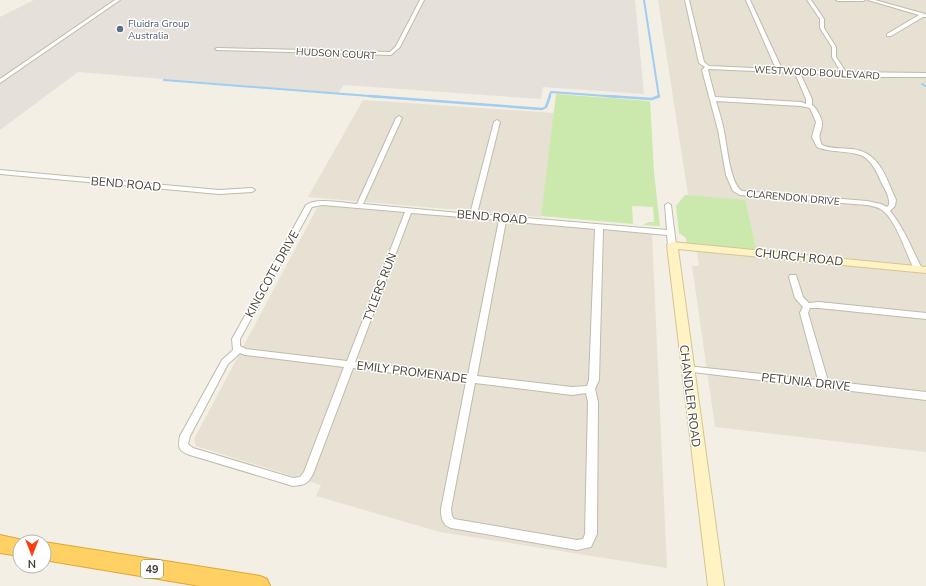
<svg xmlns="http://www.w3.org/2000/svg" width="926" height="586" font-family="'Nunito Sans',sans-serif">
<rect width="100%" height="100%" fill="#f3efe5"/>
<path fill="#e7e1d3" d="M658,0H926V452L715,427L692,266H699Z
M363,100L554,113L541,217L308,197Z
M323,206L652,234L667,568L440,532L316,496L321,485L196,446L194,439L317,208Z"/>
<path fill="#e5e0da" d="M34,0H635L644,94L543,87L541,99L344,85L338,93L78,72L0,130V17Z"/>
<path fill="#cbe8ad" d="M556,94L650,101L654,172L660,226L643,225L649,222H654L653,207L632,206L633,224L541,216Z
M685,195L745,200L757,253L687,246L686,238L679,233L676,206Z"/>
<g fill="none" stroke-linecap="round" stroke-linejoin="round">
<path stroke="#a0cdf1" stroke-width="2" d="M644,0L659,97
M164,80L382,97
M922,84L926,86
M549,97L551,92L620,97"/>
<path stroke="#a0cdf1" stroke-width="2.5" d="M369,96L542,109L546,107L550,96
M606,96L652,99L659,96"/>
<g stroke="#c1baaa" stroke-width="2">
<path id="street" d="M115,0H120L0,83V79Z
M420,0H424L400,47L391,55L217,50L215,49L217,48L390,52L396,46Z
M685,0H689L704,62L709,66L776,69L746,0H750L782,69L794,70L796,68L798,70L841,72L832,57V47L820,28V19L807,0H811L824,19V28L836,47V57L846,72L926,73V77H876L800,73L812,99V105C816,107 821,117 822,122C823,133 816,132 822,145C831,149 842,148 852,149C880,152 886,178 896,200L895,206L890,211C904,228 912,249 922,269L921,271H915C906,254 897,221 882,210C878,207 872,206 867,205L740,195L733,191L726,175L718,130L702,70L705,67L699,63ZM709,69L795,73L806,99V104L801,102L715,97L708,70ZM716,101L801,106L810,108L816,122L812,137L817,147C832,154 858,149 868,160C874,166 878,174 881,182C885,189 890,197 889,205L887,207L881,204L867,201L742,191C730,184 727,145 724,131C722,121 719,111 716,101Z
M836,0H865L863,1H838Z
M868,0H875L925,14L926,15V17H923L891,36H887V34L919,15Z
M399,116L402,118L363,204L470,214L494,122L497,120L500,122L477,214L667,230L665,205L668,203L671,205L676,245L675,247H672L668,245L667,235L603,229L599,380L595,389L598,402L597,534L591,547L577,550L451,528C442,525 441,517 441,509L466,382L353,368L313,474C308,484 304,485 293,486L190,455C178,451 178,447 180,436L222,360L233,350L232,339L306,205C316,197 343,203 357,204L396,118ZM322,205L405,212L347,361L246,349L240,346V339L312,207ZM411,213L499,220L468,375L355,362ZM506,221L595,229L589,380L587,386L572,387L477,376ZM240,353L245,355L344,367L304,472L300,477L293,478L193,448L188,444L190,436L228,364ZM475,383L572,395L586,393L588,402L585,534L583,539L577,540L454,519L452,516L451,509Z
M0,170L219,190L252,188L255,190L252,192L219,194L0,174Z
M790,275H796L803,297L809,303L819,302L926,313V319L819,308H810L808,313L828,381L926,392V400L684,371L683,369L684,367L687,366L818,380L800,313L803,307L795,298L789,277Z"/>
</g>
<g stroke="#d4c594" stroke-width="2">
<path id="secondary" d="M672,242L926,267V273L678,249L724,586H708L667,245Z"/>
</g>
<g stroke="#e0a632" stroke-width="2">
<path id="highway" d="M0,535L27,541L28,542H20V556L0,553Z
M44,542L260,576L267,579L270,586H200L44,560Z"/>
</g>
<use href="#street" fill="#fff" fill-rule="evenodd"/>
<use href="#secondary" fill="#fff3c3" fill-rule="evenodd"/>
<use href="#highway" fill="#ffd164" fill-rule="evenodd"/>
</g>
<circle fill="#5c6f8a" stroke="#fff" stroke-width="1.5" cx="120" cy="29" r="4"/>
<g text-anchor="middle" stroke-width="3" stroke-linejoin="round" paint-order="stroke">
<g font-size="10" fill="#4e5e75" stroke="#fff" text-anchor="start">
<text x="128" y="27">Fluidra Group<tspan x="128" dy="12">Australia</tspan></text>
</g>
<g font-size="10" fill="#453f34" stroke="#fff">
<text transform="translate(336 53) rotate(3)" y="4">HUDSON COURT</text>
<text transform="translate(817 72) rotate(3)" y="4">WESTWOOD BOULEVARD</text>
<text transform="translate(793 197) rotate(5)" y="4">CLARENDON DRIVE</text>
</g>
<rect fill="#fff" stroke="#7d7971" stroke-width="1" x="141" y="560" width="22" height="18" rx="3"/>
<g font-size="11" font-weight="bold" fill="#453f34">
<text x="152" y="573">49</text>
</g>
<g font-size="12" fill="#453f34" stroke="#fff">
<text transform="translate(126 184) rotate(5)" y="4">BEND ROAD</text>
<text transform="translate(492 217) rotate(5)" y="4">BEND ROAD</text>
<text transform="translate(799 257) rotate(6)" y="4">CHURCH ROAD</text>
<text transform="translate(272 274) rotate(-61)" y="4">KINGCOTE DRIVE</text>
<text transform="translate(380 287) rotate(-69)" y="4">TYLERS RUN</text>
<text transform="translate(412 372) rotate(7)" y="4">EMILY PROMENADE</text>
<text transform="translate(806 382) rotate(6)" y="4">PETUNIA DRIVE</text>
<text transform="translate(690 396) rotate(83)" y="4">CHANDLER ROAD</text>
</g>
</g>
<g transform="translate(32 554) rotate(180)"><circle r="19" fill="#ffffff" stroke="#b5b2ae"/>
<path d="M0-3L7 15L0 10L-7 15Z" fill="#fd3e11"/>
<text y="-6" font-size="11" font-weight="bold" text-anchor="middle" fill="#453f34">N</text>
</g>
</svg>
